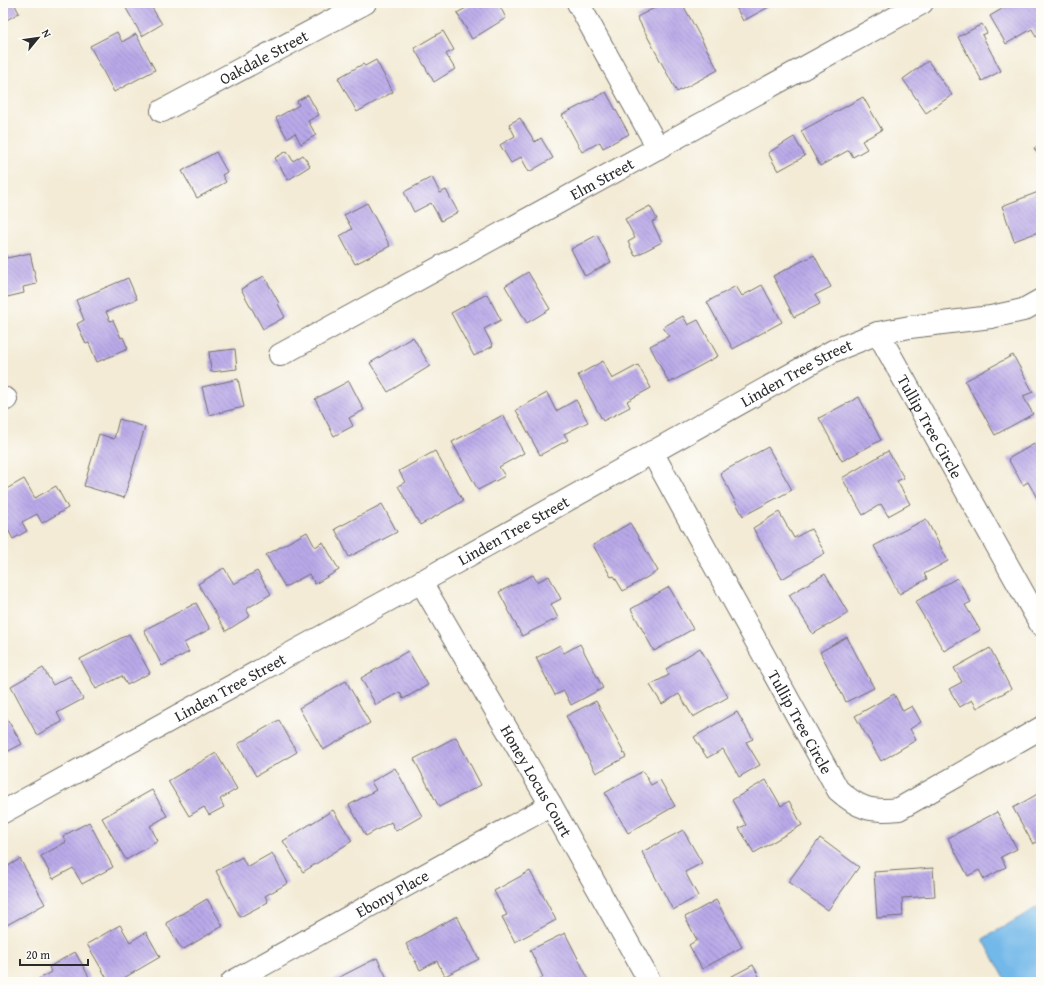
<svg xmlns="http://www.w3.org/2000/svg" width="1044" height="985" font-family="'Gentium Book Plus',serif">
<defs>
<pattern id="building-back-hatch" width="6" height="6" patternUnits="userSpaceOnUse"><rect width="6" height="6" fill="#b9a9e9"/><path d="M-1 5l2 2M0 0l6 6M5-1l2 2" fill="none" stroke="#978abd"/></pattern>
</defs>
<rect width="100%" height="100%" fill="#fdfcf7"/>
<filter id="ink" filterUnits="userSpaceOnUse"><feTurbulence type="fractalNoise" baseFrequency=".025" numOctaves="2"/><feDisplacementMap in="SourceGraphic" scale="8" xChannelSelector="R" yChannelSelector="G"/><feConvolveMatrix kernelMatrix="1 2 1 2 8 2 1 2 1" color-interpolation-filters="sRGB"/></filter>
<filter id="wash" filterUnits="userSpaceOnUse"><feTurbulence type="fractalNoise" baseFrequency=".012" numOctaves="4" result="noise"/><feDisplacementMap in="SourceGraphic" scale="16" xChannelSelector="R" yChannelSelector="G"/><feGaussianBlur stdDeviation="0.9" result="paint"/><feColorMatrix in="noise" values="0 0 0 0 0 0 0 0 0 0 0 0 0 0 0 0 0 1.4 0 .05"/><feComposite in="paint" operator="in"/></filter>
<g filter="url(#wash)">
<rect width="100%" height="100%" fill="#f3ebd6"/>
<path fill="#72b8e9" stroke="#4e728a" d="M1041,905V982H1007L983,939Z"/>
<g id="blocks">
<path fill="url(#building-back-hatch)" d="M3,3H14L19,13L3,22Z
M123,3H149L162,24L142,36Z
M472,3H498L506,18L472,39L457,13L473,4Z
M664,3H682L718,70L677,92L637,17Z
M734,3H776L743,21Z
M1012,3H1041V34L1036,37L1032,29L1006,44L990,16Z
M982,24L987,33L982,35L1001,71L982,81L958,37Z
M443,31L454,50L446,54L455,69L434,82L414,48Z
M117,32L122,42L136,34L155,70L114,92L90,46Z
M376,60L393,92L357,112L338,78L363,64L365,66Z
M928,61L952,95L926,113L903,79Z
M606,92L629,134L603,148L600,142L582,152L562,115Z
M308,95L319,115L308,121L316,135L301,144L295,133L287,138L276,118L299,105L297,101Z
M863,97L882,130L862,141L867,149L853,157L849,150L820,166L801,131Z
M520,118L535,142L541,138L553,158L529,172L521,157L511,163L500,145L515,136L509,124Z
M794,137L805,156L778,171L768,153Z
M1041,144V160L1034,148Z
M287,151L293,161L303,155L310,166L288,180L275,158Z
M216,152L227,172L222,175L226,182L197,198L182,171Z
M432,177L440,193L446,190L458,212L441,221L431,203L414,212L404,192Z
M1041,191V231L1014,241L1002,206Z
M367,203L390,246L355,264L340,236L352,229L344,215Z
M650,206L657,219L652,222L662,242L635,256L628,242L635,238L625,219Z
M597,235L611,262L585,276L571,249Z
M3,245L7,258L30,253L37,284L23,287L24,293L3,298Z
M814,255L831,287L815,295L820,304L794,317L773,276Z
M528,272L550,309L527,323L505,286Z
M264,276L279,303L278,304L285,317L263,329L241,289Z
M128,278L137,299L106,312L110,321L113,320L121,338L123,337L128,349L97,362L89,343L86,344L77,324L84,320L76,300Z
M762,285L782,322L733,349L707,302L736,286L742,296Z
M487,294L501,320L484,329L493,346L474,356L451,313Z
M683,316L688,325L698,320L718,356L669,383L650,346L669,336L663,327Z
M413,337L430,366L388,392L370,363Z
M235,349L237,369L211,372L209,352Z
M1013,355L1033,392L1023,396L1033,414L995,435L965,381Z
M603,361L612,379L638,365L651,388L627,401L630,407L603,421L578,375Z
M238,379L244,407L209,415L202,387Z
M349,381L364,410L349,418L353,426L334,436L315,399Z
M547,393L556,411L576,400L588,422L564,434L568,440L540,455L516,410Z
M859,397L881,440L842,461L819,418Z
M503,415L524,453L499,467L505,476L478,490L452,442Z
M119,419L145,427L124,498L84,486L99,434L114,439Z
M1041,440V505L1028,482L1023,485L1008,459Z
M768,447L792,490L743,516L720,473Z
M435,451L463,501L420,525L398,486L405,482L399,471Z
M888,451L904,478L897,481L910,504L888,516L881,504L863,515L842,478Z
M24,479L35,498L56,486L68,508L42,523L37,514L22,522L27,531L13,539L8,530L3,532V491Z
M382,504L397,532L349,557L335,529Z
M779,512L794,538L811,529L825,553L782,579L753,528Z
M926,519L948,561L924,574L927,579L899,594L874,546Z
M630,523L658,571L623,591L614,576L611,577L593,545Z
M307,532L315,547L323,542L339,570L315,584L309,574L285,587L266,555Z
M224,568L234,584L257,571L271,594L246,609L250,616L226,631L198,584Z
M825,574L848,613L813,634L789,595Z
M533,575L537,582L549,576L561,599L551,604L558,618L522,636L499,592Z
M957,578L971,602L965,605L980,630L944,651L915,602Z
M669,587L693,629L654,651L631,609Z
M196,603L210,629L184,643L189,652L162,666L144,630Z
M129,634L150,673L127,685L122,676L96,689L80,659Z
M847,637L874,688L846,702L820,652Z
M580,644L603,688L571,705L564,691L555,695L536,658L560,645L564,653Z
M700,648L728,697L693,717L679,694L662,704L650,685L669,675L666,669Z
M990,648L1011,689L977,708L972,700L960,707L949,689L962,682L954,668Z
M408,651L428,685L403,699L400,692L376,705L361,678Z
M43,668L53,685L70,676L83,699L57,713L62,722L37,735L11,686Z
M346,681L370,723L323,750L299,708Z
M894,694L903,711L912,706L921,722L910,729L916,740L881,761L855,716Z
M596,701L626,757L596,773L566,716Z
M3,712L22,744L3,754Z
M737,712L753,739L746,742L760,765L739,777L723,749L707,758L694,737Z
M279,720L297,752L256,776L238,744Z
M456,737L481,785L439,807L414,759Z
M216,753L237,789L220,799L224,807L209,815L204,807L189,816L168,781Z
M395,768L422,816L396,831L391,822L366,836L349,805L376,790L371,782Z
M643,771L651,785L660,780L675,806L628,833L605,793Z
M766,780L781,806L789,801L802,825L754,853L739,828L746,825L732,800Z
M152,790L167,816L150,826L158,841L126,860L102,818Z
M1041,792V840L1033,844L1013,808Z
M333,810L352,841L303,872L283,841Z
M997,812L1017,849L1001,857L1006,867L984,879L979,870L968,876L948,838Z
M89,822L113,867L82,884L73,868L53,879L41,856L66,842L63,836Z
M683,830L702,863L685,872L698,896L673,910L642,852Z
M820,838L859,867L828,910L788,882Z
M272,853L288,883L265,896L268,902L240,917L216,871L242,857L247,867Z
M20,859L45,904L3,927V869Z
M933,868L935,896L902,898L903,916L877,918L874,872Z
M530,871L556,920L515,942L502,917L507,915L494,891Z
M207,899L223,926L182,950L166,923Z
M716,900L742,947L702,969L689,945L697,940L685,917Z
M457,916L479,959L445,976L437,961L420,970L406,944Z
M120,925L130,942L146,932L160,957L117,982H109L87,944Z
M565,933L590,982H534L543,977L530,950Z
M75,952L92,982H34L51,972L49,967Z
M377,958L389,982H330Z
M753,965L762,982H721Z"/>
</g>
</g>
<g filter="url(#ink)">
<use href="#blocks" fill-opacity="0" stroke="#716e67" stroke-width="1"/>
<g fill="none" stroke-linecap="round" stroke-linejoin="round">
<g stroke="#716e67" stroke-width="24">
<g id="minor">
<path d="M578,3L658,148"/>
<path id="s1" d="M162,111L365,3"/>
<path id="s2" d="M878,333L1041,625"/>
<path id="s3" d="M280,355L922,3"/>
<path d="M3,400L6,399"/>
<path id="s4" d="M652,452L838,790C859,809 871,812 899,809L1041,728"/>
<path id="s5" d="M421,582L551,805L650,982"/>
<path id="s6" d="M3,812L421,582L833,351L878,333L910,327L991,317L1023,310L1041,300"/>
<path id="s7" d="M232,982L551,805"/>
</g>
</g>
<use href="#minor" stroke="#fff" stroke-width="22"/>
</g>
</g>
<g text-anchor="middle" stroke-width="3" stroke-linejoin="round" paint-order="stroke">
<g font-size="16" fill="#2b2b2b" stroke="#fdfcf7">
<text dy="6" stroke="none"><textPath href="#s1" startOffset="115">Oakdale Street</textPath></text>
<text dy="6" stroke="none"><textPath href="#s3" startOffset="367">Elm Street</textPath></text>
<text dy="6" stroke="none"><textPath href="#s6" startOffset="907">Linden Tree Street</textPath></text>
<text dy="6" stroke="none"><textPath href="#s2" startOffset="107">Tullip Tree Circle</textPath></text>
<text dy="6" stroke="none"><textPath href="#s6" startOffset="583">Linden Tree Street</textPath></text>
<text dy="6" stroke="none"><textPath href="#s6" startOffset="259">Linden Tree Street</textPath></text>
<text dy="6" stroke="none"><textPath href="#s4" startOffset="308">Tullip Tree Circle</textPath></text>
<text dy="6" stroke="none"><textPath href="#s5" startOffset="230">Honey Locus Court</textPath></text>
<text dy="6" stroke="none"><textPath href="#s7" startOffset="183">Ebony Place</textPath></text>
</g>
</g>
<rect width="1044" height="985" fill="none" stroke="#fdfcf7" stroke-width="16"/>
<g transform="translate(38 38) rotate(61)" stroke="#fdfcf7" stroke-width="3" paint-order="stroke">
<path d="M0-3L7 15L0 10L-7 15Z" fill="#2b2b2b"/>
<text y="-6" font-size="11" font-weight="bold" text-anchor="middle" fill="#2b2b2b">N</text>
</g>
<path d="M20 959v6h68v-6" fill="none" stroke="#2b2b2b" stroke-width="2"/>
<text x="26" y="959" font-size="12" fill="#2b2b2b" stroke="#fdfcf7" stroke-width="3" paint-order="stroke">20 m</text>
</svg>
